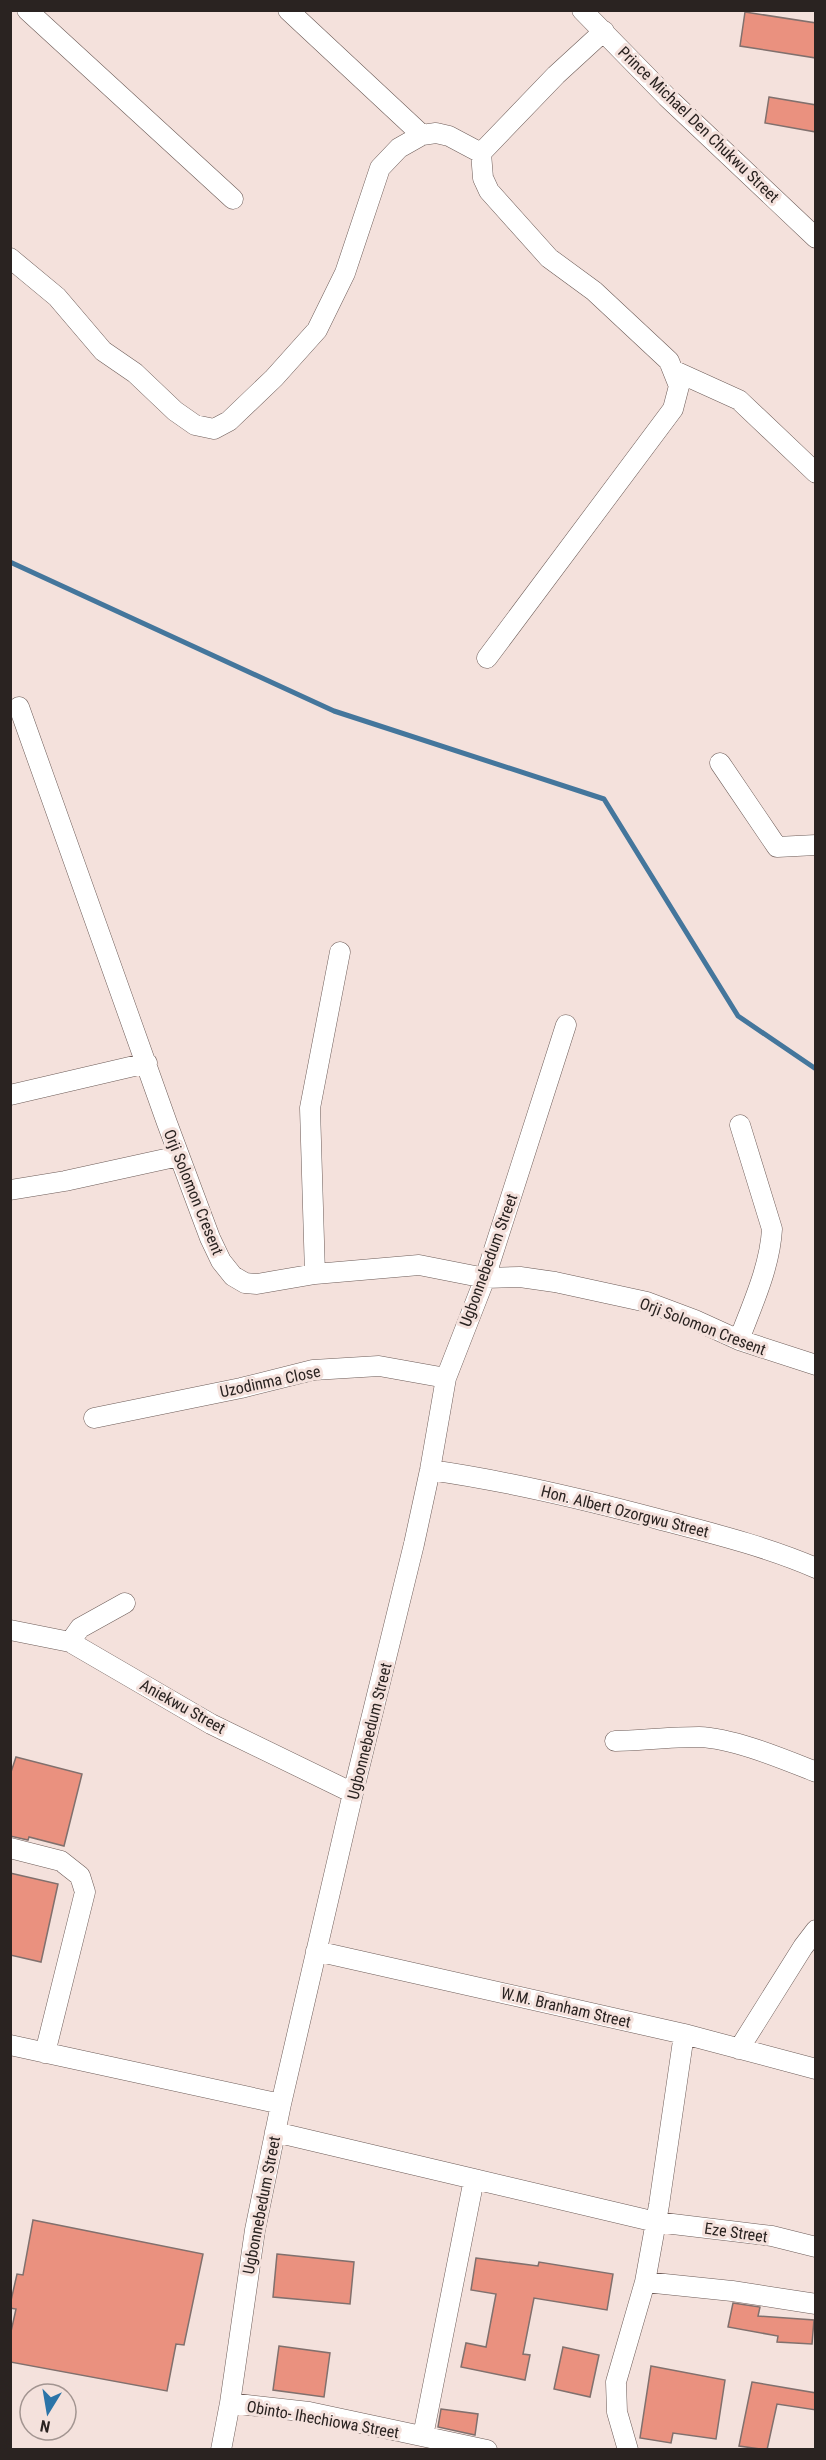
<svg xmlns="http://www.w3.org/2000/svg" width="826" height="2460" font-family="'Roboto Condensed',sans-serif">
<rect width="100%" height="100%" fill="#f4e1dc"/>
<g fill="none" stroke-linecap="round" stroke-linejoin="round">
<path stroke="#44769c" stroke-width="5" d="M10,562L334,711L604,799L738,1016L816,1069"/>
</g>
<path fill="#ea917f" stroke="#81706d" stroke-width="1.5" d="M745,12L816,23V58L740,46Z
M769,97L816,105V132L765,123Z
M16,1757L82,1774L64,1846L29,1837L28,1840L10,1836V1775Z
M10,1873L58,1884L41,1962L10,1955Z
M33,2220L203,2254L184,2345L176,2344L167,2391L10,2362V2336L16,2309L10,2308V2305L17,2274L23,2275Z
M277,2254L354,2262L350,2304L273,2297Z
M476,2258L538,2266L539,2262L613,2274L607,2310L534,2298L523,2354L530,2355L525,2380L461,2367L466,2343L486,2347L496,2294L471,2290Z
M733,2303L760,2307L758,2316L814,2320L812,2344L777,2342L778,2336L728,2327Z
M279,2346L330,2353L324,2397L273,2390Z
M563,2347L599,2355L590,2397L554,2389Z
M651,2366L725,2380L716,2439L673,2433L671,2443L640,2438Z
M752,2382L816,2393V2410L777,2404L767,2450L739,2446Z
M441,2409L478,2414L475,2435L438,2427Z"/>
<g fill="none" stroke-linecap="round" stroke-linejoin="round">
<g stroke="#6d5c58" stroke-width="21">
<path id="street" d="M27,10L233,199
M288,10L422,135
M582,10L667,97L816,238
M481,153L483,178L489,191L549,258L594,291L669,361L679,386L673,409L487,658
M10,258L57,297L103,351L135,373L175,411L195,425L214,429L229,421L274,378L317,330L345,273L380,168L399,148L422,135L436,133L449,136L481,153L556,75L604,31
M675,371L739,400L816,473
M19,707L167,1123L210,1238L221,1261L233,1276L245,1283L257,1284L315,1274L419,1265L485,1278L520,1277L555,1282L647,1302L695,1320L739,1340L816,1365
M720,763L777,847L816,845
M10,1095L147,1063
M10,1190L65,1181L179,1156
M315,1274L310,1108L340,952
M739,1340C752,1305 770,1267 772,1229L740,1125
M94,1418L241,1388L313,1370L379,1366L446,1378
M430,1470C508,1481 583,1499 658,1519C711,1533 765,1546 816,1568
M10,1630L70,1642L211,1724L353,1793
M70,1642L80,1628L125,1603
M615,1741C643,1740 671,1737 699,1737C733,1738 783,1759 816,1772
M10,1848L61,1861L80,1876L85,1892L45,2053
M316,1951L684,2034L816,2069
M10,2045L281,2104
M739,2049L803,1947L816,1930
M275,2132L474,2179
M645,2282L732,2291L816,2304
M230,2403L309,2412L487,2450
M423,2436L474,2179L656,2222L772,2236L816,2247
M221,2450L230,2403L255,2230L281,2104L353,1793L414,1544L430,1470L446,1378L485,1278L566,1025
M628,2450L617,2412L616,2382L645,2282L659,2205L684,2034"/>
</g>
<use href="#street" stroke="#fff" stroke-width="20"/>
</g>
<g text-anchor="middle" stroke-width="6" stroke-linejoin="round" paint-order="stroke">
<g font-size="16" fill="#2a2321" stroke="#f4e1dc">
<text transform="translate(699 124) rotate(44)" y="6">Prince Michael Den Chukwu Street</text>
<text transform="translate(194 1192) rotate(68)" y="6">Orji Solomon Cresent</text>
<text transform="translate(488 1260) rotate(-70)" y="6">Ugbonnebedum Street</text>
<text transform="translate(703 1326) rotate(21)" y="6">Orji Solomon Cresent</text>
<text transform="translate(270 1381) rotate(-12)" y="6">Uzodinma Close</text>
<text transform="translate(625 1511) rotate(14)" y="6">Hon. Albert Ozorgwu Street</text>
<text transform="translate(183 1706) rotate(29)" y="6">Aniekwu Street</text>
<text transform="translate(369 1731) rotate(-76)" y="6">Ugbonnebedum Street</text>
<text transform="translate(566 2007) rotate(13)" y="6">W.M. Branham Street</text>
<text transform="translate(261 2205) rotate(-79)" y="6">Ugbonnebedum Street</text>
<text transform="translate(736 2232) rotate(8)" y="6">Eze Street</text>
<text transform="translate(323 2419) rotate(10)" y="6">Obinto- Ihechiowa Street</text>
</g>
</g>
<rect width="826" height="2460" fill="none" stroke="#2a2321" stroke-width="24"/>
<g transform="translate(48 2412) rotate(191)"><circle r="28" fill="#f4e1dc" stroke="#a39591" stroke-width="1.5"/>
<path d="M0-4.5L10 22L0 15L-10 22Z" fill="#2b74a8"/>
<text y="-9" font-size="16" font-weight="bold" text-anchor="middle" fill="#2a2321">N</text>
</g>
</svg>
